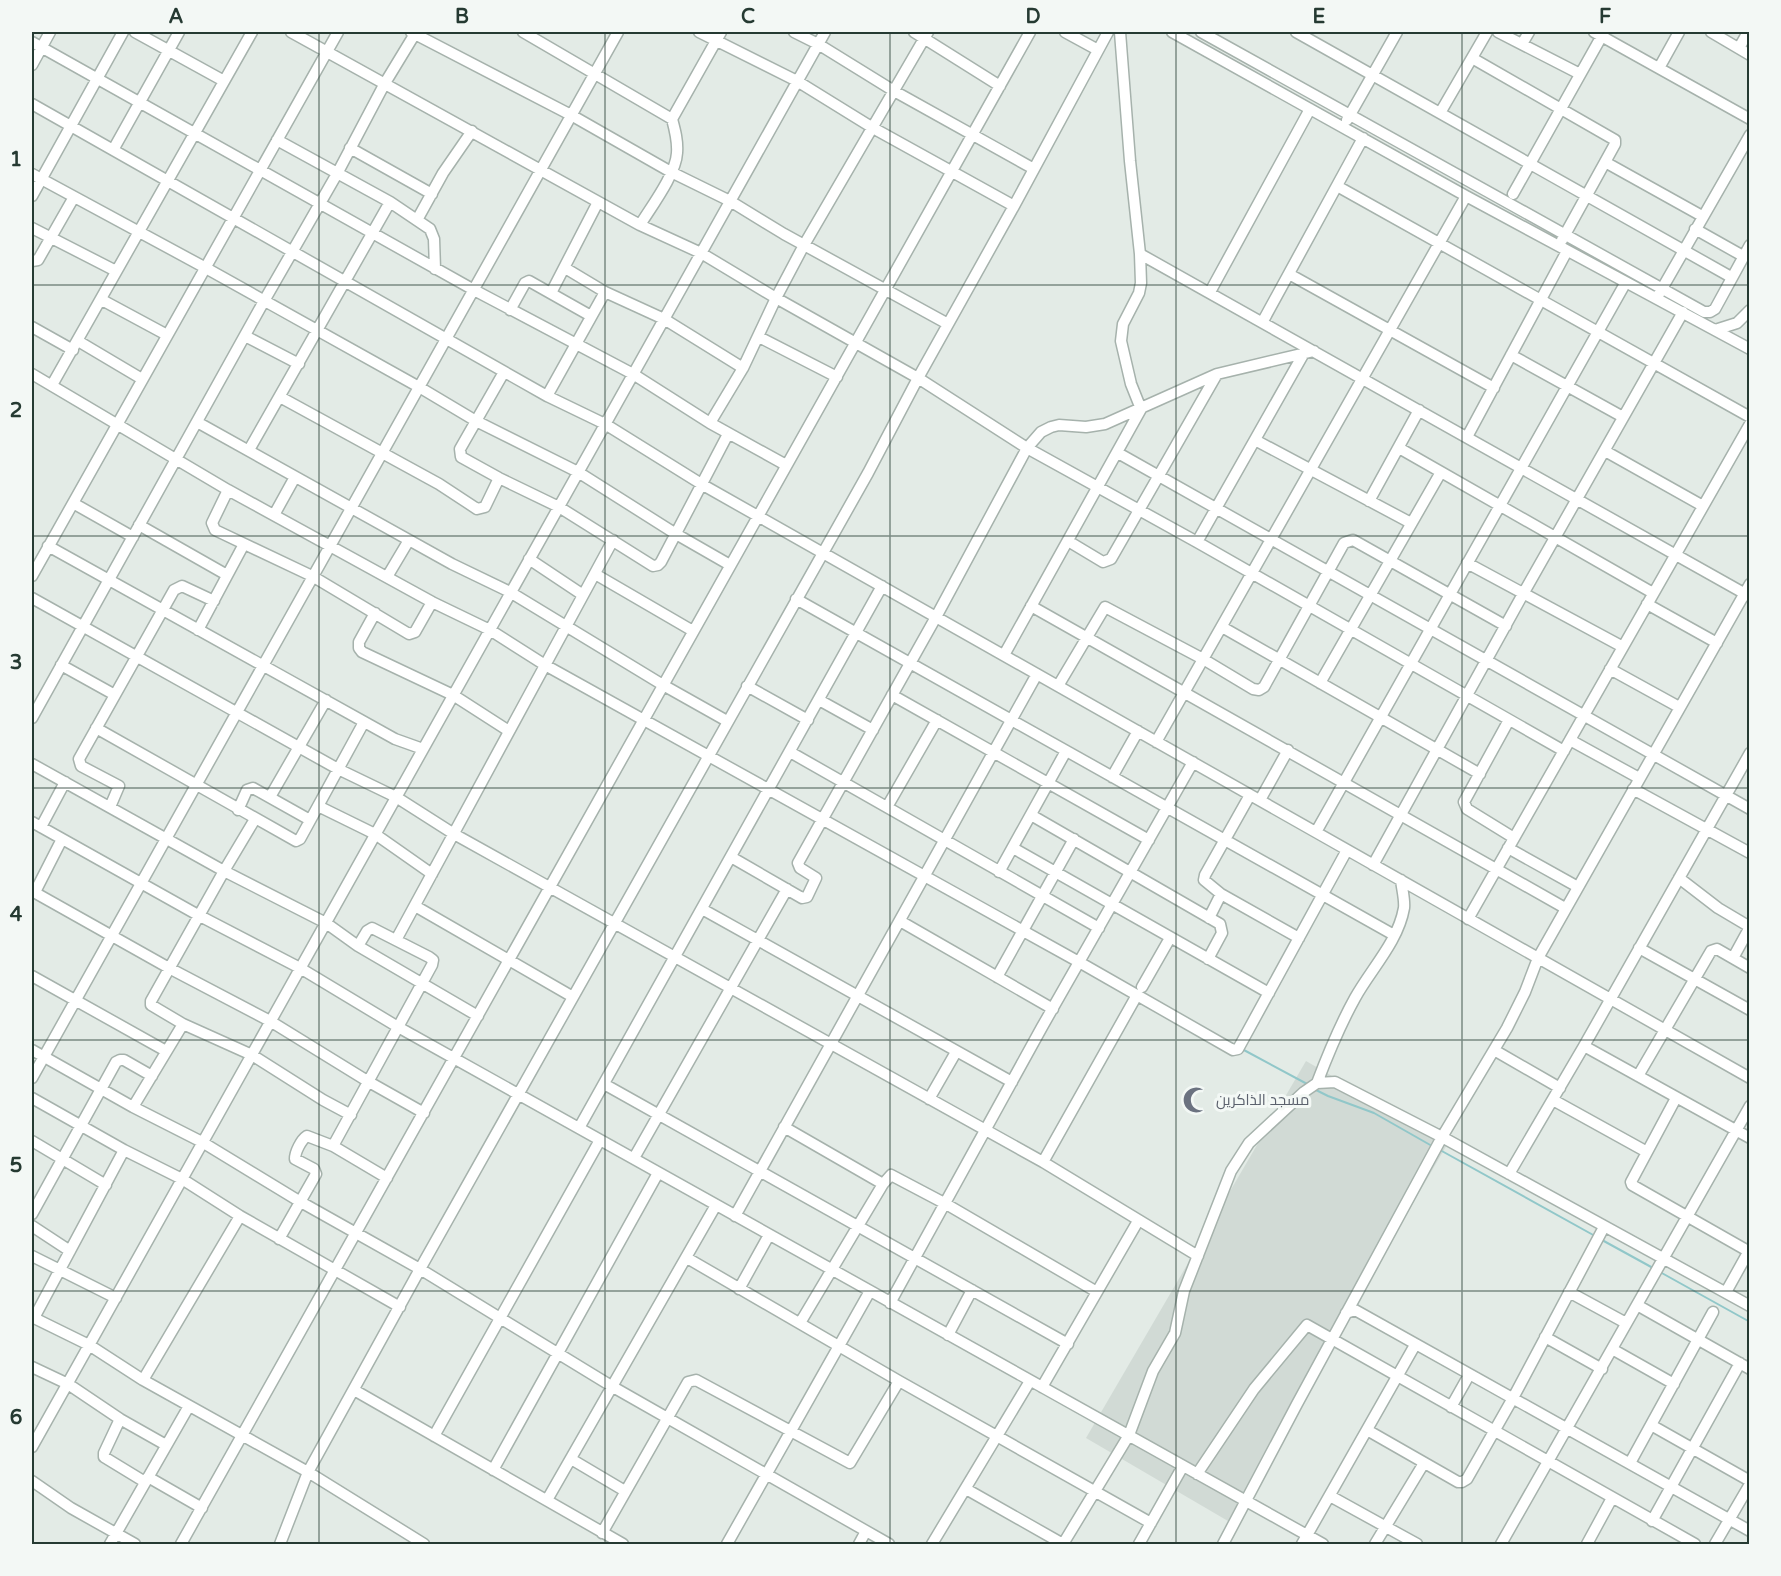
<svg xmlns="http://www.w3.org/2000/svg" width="1781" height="1576" font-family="'Varela Round',Cairo,sans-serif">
<rect width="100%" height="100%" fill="#e3ebe6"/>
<path fill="#d1dad5" d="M1306,1061L1448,1143L1228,1521L1086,1438Z"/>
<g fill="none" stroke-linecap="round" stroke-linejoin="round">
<path stroke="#91c7c9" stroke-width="2" d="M1242,1049L1309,1085
M1316,1090L1328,1096L1374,1113L1432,1146
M1440,1150L1595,1236
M1602,1240L1653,1268
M1660,1272L1750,1322"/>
<g stroke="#a6b2ac" stroke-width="13">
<path id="minor" d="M135,32L224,81
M291,32L640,225L701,253L776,298L918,378L1027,448L1197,542L1564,751
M411,32L571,115L671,172L730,201L784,234L948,324
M523,32L672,119C675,130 678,141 677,153C676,174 651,207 640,225
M699,32L797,81L873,128L1014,206
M794,32L818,44L894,91L1034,169
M914,32L1000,86
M1065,32L1098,50
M1172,32L1466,196L1750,349
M1201,32L1704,312H1710L1715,309L1750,245
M1296,32L1731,277
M1498,32L1580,74
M1594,32L1750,119
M1711,32L1750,55
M32,42L474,290L633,374L710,423L786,465
M1522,44L1529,32
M1739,48L1748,32
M1472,58L1615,140V144L1562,240
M32,65L50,32
M1659,68L1679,32
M32,104L547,396L605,424L703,485L1750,1078
M1440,113L1487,32
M672,119L721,32
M1347,120L1397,32
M277,140L390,202L430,229L434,239L435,269
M350,148L432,194
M113,150L179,32
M1605,162L1702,216
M32,174L204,267L419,387L476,421L578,472L676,534L730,565
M1337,186L1750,417
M1513,194L1604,32
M32,196L123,32
M417,220L443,173L472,131
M32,228L116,271
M1695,229L1743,256
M1140,254L1749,596
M32,261L38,260L74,197
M565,268L605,292L664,319L743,368
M1289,274L1494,388
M1210,292L1310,109
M551,293L598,202
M1659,294L1750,135
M102,300L167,335
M510,310L525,283L529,281L591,316
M1263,321L1363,138
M32,327L73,350
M1715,330L1737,323L1750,310
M245,336L299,364
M759,337L837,377
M78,341L142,379
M1511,355L1623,417
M504,372L460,449L461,457L499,478L559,507L653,566L658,565L661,562L728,434
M32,374L228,490L432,602L490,630L545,665L1079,962L1233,1050L1238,1049L1347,850
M52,385L252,32
M547,396L605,292
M280,397L439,484L477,509L485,507L499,478
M197,422L452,564L510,592L663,685L727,721
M710,423L743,368L776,298L804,245L928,32
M1467,437L1567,251
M1255,440L1411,523
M1399,448L1653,593
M249,450L390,202
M1605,451L1703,506
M1118,453L1750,809
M228,490L212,523L215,530L312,576L409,634L415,632L432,602
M1369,501L1419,410
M73,503L133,537
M274,515L295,477
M139,525L227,575
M1068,541L1103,562L1111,559L1217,374
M1197,542L1304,353
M48,546L395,739L423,749
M529,559L583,595
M1467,563L1623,647
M595,574L693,631
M32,576L338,32
M387,577L409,540
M32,598L338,769L396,797L454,834L1043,1162L1198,1256
M796,599L1394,935
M1647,604L1717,643
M1031,606L1565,908
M375,613L359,642V648L362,652L453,695L509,731
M1222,627L1480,774
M198,630L244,544
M1004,655L1141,409L1131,384L1121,341L1123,324L1139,293L1141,283L1140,254L1130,161L1120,32
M61,665L115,695
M1610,669L1679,707
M1320,683L1441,472
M747,686L808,720
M1058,686L1105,607L1203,659L1253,689L1259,690L1264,687L1344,543L1353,540L1506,626
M892,695L1149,840
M819,700L873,730
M32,718L264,301L338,172L385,83L416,32
M1509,720L1464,802L1467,809L1514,838
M96,728L296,841L300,839L364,722
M1570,740L1639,778
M1156,742L1466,196
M790,752L1099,928
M32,764L224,871L326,923L358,946L478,1016
M1112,777L1138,731
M1633,789L1750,853
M1250,795L1205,875L1204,880L1221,894L1299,938
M270,797L326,700
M1260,800L1288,750
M318,806L375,834L432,874
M110,807L119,786L81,766L79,759L174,590L182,586L214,601
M887,807L937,720
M238,810L247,790L253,788L310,820
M1031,815L1220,924L1222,933L1208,959
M255,819L224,871L151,1001V1005L183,1024L252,1055L323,1100L351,1115
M32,822L198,915L300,968L398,1027L1323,1544
M41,827L65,782
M1316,832L1626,282
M1013,848L1269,993
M1508,848L1578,887
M731,857L802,898L807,897L816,878L800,868L798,863L936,617L1027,448L1041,432L1051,427L1059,425L1086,427L1105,424L1217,374L1314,351
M1373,865L1523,594L1683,312
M999,872L1066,751
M1679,878L1718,908L1750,927
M32,891L169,968L270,1021L369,1082L424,1113
M35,892L62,839
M415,906L573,997
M702,909L1012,1082
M1209,918L1221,894
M1468,919L1750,424
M900,921L1053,1009
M396,940L613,540
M1639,948L1750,1010
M1733,958L1750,927
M32,976L166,1051
M997,977L1074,839
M1142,987L1170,938
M1584,1046L1750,1138
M32,1050L133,1107L202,1142L299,1201L420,1269L613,1387L889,1544
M1494,1050L1560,1088
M1638,1076L1711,951L1717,949L1750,968
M32,1078L618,32
M1317,1083C1328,1054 1340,1025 1355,998C1371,969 1398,942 1404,908C1405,900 1402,889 1401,880
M604,1084L1068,1344
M32,1098L124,1150L182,1179L240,1216L400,1307
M1676,1098L1631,1182L1632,1185L1748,1251
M929,1099L956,1052
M1553,1100L1647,1152
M133,1107L183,1024
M784,1127L883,1184
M579,1128L882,586
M32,1141L106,1185
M333,1146L432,965L433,960L429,957L372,928L367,931L358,946
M634,1158L787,889
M1043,1162L1137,995
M1509,1174L1584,1046L1750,753
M32,1214L116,1062L120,1060H124L152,1076
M735,1216L1037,674
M32,1226L70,1251
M279,1239L316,1174L314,1169L295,1159C295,1152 301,1140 307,1136L333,1146L387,1178
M32,1256L116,1298
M687,1258L899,1381L1151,1523
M739,1289L769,1235
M1569,1292L1626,1323
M1726,1292L1750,1249
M890,1303L1042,1027L1193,762
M1637,1305L1750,1369
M1346,1313L1355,1310L1750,1531
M32,1317L89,1345L143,1380L308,1472L424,1544
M34,1318L124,1150
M800,1323L883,1184L891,1175L946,1204L1097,1292
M948,1335L972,1290
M1545,1337L1602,1369
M1612,1349L1674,1384
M32,1367L68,1384L120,1419L166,1445
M143,1380L240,1216
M1042,1387L1138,1221
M354,1390L623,1544
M1451,1407L1469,1375
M120,1419L104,1453V1457L145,1482
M1651,1425L1750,1481
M1367,1430L1458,1482H1462L1467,1479L1513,1398L1604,1227
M434,1436L600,1140
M32,1447L825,32
M571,1459L625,1491
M1630,1463L1713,1312
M493,1470L658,1173
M1197,1474L1254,1389L1307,1325L1695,1544
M148,1477L202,1508
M32,1481L71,1508L135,1544
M966,1489L1063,1544
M1330,1496L1417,1544
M547,1500L716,1205
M1652,1521L1740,1363
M602,1533L688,1382L696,1380L850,1463L899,1381
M110,1544L189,1406
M181,1544L1030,32
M280,1544L308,1472L420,1269L868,473L918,378L1014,206L1108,32
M727,1544L870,1291
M859,1544L866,1531
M932,1544L1030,1381
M1063,1544L1129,1435L1153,1371L1175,1333L1184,1291L1231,1171L1249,1143L1304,1092L1317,1083L1335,1082L1442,1137L1750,1306
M1139,1544L1183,1466
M1223,1544L1297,1404L1442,1137L1507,1028L1525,992L1538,958L1750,584
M1302,1544L1415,1345
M1375,1544L1424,1463
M1501,1544L1750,1106
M1587,1544L1612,1498
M1715,1544L1750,1484"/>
</g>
<use href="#minor" stroke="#fff" stroke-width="10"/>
</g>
<path fill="none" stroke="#253a32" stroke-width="1.5" stroke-opacity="0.55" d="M319,32V1544M605,32V1544M890,32V1544M1176,32V1544M1462,32V1544M32,285H1750M32,536H1750M32,788H1750M32,1040H1750M32,1291H1750"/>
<defs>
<g id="mosque-bare" transform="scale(2.07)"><path d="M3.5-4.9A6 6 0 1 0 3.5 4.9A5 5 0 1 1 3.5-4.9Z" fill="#6b7280" stroke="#f3f8f5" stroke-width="2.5" paint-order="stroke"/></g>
</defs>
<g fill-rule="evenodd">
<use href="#mosque-bare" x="1196" y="1100"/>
</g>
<g text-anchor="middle" stroke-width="6" stroke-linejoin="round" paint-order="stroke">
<g font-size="15" fill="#5b616d" stroke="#f3f8f5" text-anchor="start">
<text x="1216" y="1105">مسجد الذاكرين</text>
</g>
</g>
<rect width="1781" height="1576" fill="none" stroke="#f3f8f5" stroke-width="66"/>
<rect x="33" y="33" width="1715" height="1510" fill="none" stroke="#253a32" stroke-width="2"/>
<g font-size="20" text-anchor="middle" font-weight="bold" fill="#253a32">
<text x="176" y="23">A</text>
<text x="462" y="23">B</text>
<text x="748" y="23">C</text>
<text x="1033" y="23">D</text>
<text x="1319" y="23">E</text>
<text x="1605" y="23">F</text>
<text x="16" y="166">1</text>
<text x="16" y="417">2</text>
<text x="16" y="669">3</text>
<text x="16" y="921">4</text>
<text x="16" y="1172">5</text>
<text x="16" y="1424">6</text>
</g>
</svg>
